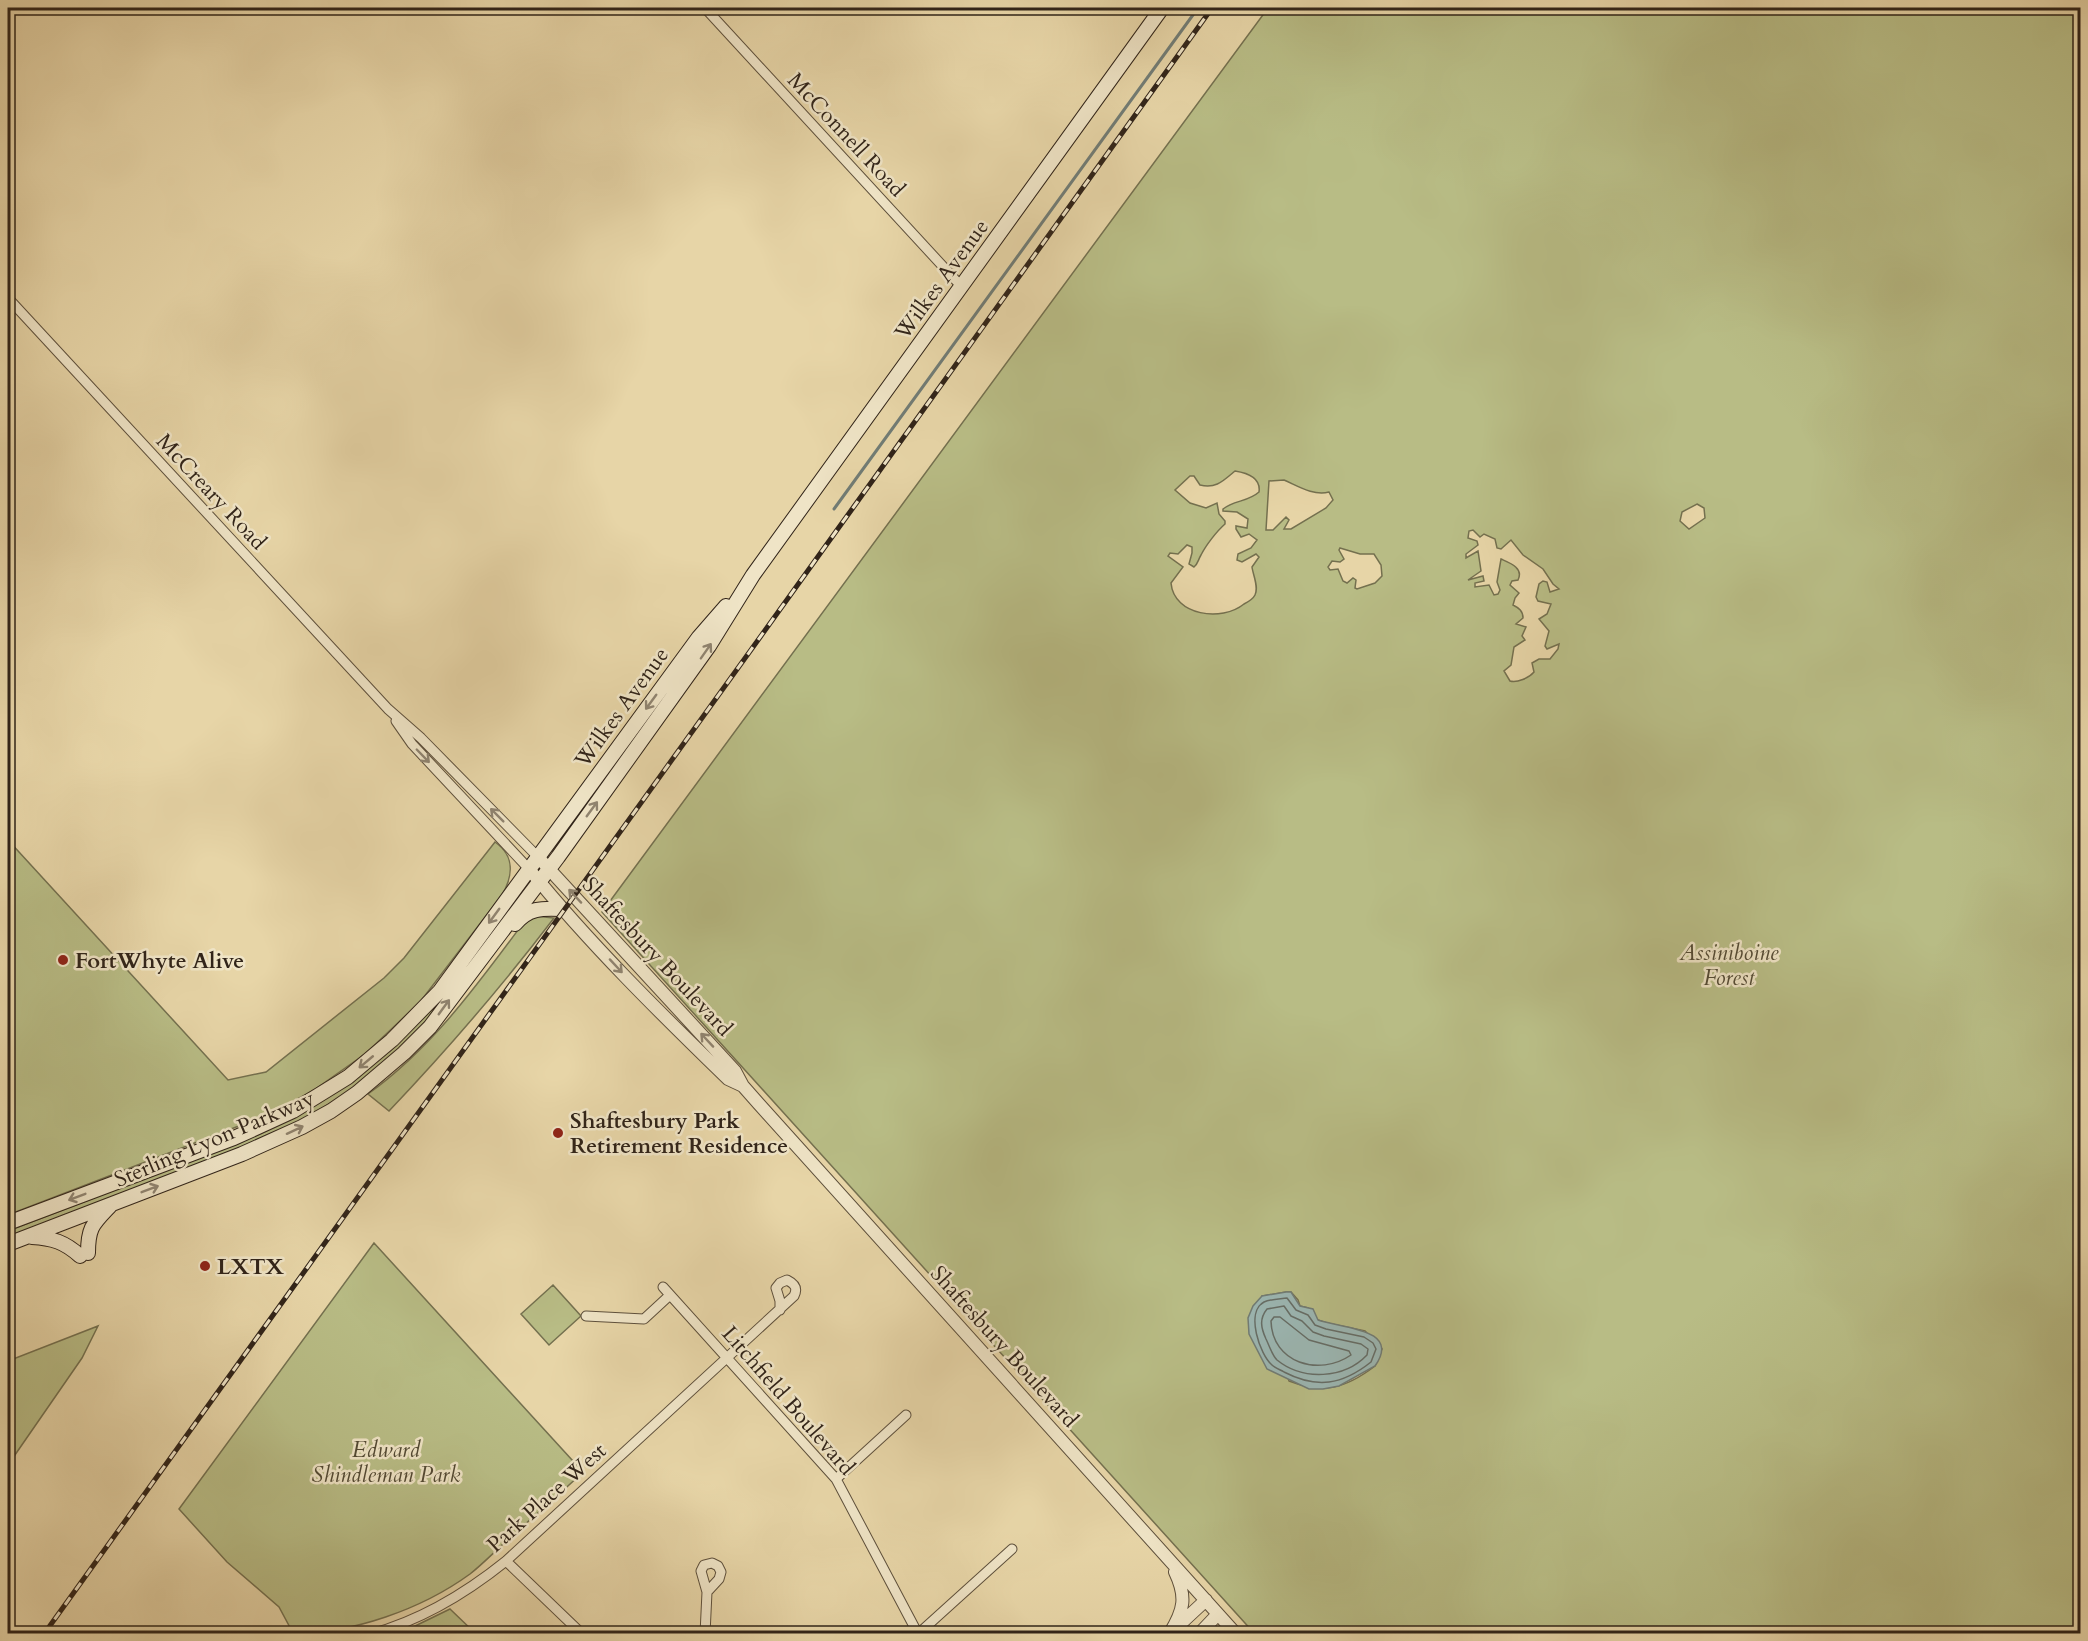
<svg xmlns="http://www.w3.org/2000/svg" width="2088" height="1641" font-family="Cardo,serif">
<rect width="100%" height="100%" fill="#e7d5a7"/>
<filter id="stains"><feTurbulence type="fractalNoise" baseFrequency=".00333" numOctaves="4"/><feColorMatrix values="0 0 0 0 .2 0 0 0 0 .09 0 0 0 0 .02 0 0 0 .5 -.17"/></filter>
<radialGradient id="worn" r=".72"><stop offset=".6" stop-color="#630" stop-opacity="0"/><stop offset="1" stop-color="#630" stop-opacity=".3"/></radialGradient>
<path fill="#b8bc85" stroke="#74704f" stroke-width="1.5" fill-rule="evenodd" d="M1268,8H2080V1633H1254L602,912ZM1235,471C1248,473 1261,478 1259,492C1248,502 1234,500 1223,509V511L1237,512L1248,519L1247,528L1236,526V529L1241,537L1249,534L1257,540L1251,548L1238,554L1237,560L1242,562L1256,554L1259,557L1252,567C1253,575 1259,587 1255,595C1253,599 1248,602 1244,604C1222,622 1174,616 1171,583L1183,567L1168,556L1170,553L1178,554L1187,545L1192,547V553L1189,564L1194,567C1198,564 1198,560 1201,555C1206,545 1217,531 1225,524V521L1219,514L1217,503L1206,508L1190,503L1175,490L1190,476H1194L1200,485C1216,489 1223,481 1235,471ZM1284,480C1298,486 1313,496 1329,492L1333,500L1326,508L1291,529H1284L1289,520L1286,517L1273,530H1266L1269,481ZM1697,504L1704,508L1705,518L1689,529L1680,521L1682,512ZM1473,530L1480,537L1484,534L1495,539L1497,548L1501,549L1511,540L1523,555L1543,569L1553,584L1559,589L1550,592L1547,582L1543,581L1539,584L1536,597L1538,601L1551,604L1547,614L1539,619L1549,631L1545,646L1547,649L1559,644L1558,649L1550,659H1539L1532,663L1534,672C1529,678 1517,683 1510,681L1504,671L1511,665L1514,647L1525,640L1522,636L1526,627L1516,624L1523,618C1523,611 1519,608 1513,605L1515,598L1519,593L1510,585L1512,581L1518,580C1524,568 1510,563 1501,559L1497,582L1500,590L1498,594L1494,595L1489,585L1475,587V583L1484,581L1483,576L1468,580L1481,571L1478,551L1466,558V554L1478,545L1477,541L1468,538L1469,531ZM1340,548L1360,554H1374L1381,565L1382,576L1375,583L1357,589L1355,588L1356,580L1353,578L1347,583L1343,581L1338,569L1330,570L1328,567L1332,561L1340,562L1344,559L1339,550ZM1286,1292H1291L1298,1300L1300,1306L1308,1308L1318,1320L1327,1323L1365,1331L1382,1349L1375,1366C1345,1389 1323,1394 1289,1381L1262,1296Z
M8,840L228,1080L266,1072L384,978L404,958L495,842C515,856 513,876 502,895L420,1002L365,1054L314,1090L270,1114L8,1215Z
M535,916L554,918C503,985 448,1049 389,1111L368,1094C432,1048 478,984 524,922Z
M433,1007L435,1008C398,1066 324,1111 263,1139L8,1238V1231L247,1139L343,1087L391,1050Z
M374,1243L583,1472C560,1494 535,1515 511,1537C497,1549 484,1563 470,1574C422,1609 352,1634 293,1633L279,1607L227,1562L179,1509Z
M553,1285L581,1316L549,1345L521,1314Z
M98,1326L82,1358L8,1465V1361Z
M450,1609L475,1633H414L413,1627Z"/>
<path fill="#9bb6b2" stroke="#717c75" stroke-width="1.5" d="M1286,1292H1291L1300,1306L1313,1309L1318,1320C1340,1328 1402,1328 1375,1366L1339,1386L1323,1389H1309L1267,1369L1249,1334L1248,1318L1253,1306L1262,1296Z"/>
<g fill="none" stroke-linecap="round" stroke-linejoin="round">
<path stroke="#666d66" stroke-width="1.5" d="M1287,1298L1296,1310L1308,1315L1315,1325L1326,1329L1364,1337L1373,1343L1376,1349L1371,1362C1342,1385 1317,1389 1284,1372C1281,1370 1275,1368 1272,1365C1260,1355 1245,1312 1264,1302C1270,1299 1281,1299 1287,1298Z
M1284,1306L1291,1316L1302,1321L1313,1332L1324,1336L1361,1344L1368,1349L1367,1355C1344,1379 1303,1381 1277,1360C1272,1355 1269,1345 1266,1339C1261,1328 1259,1319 1267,1309Z
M1274,1317H1280L1309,1340L1349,1351L1351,1355C1319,1377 1272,1363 1271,1321Z"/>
<path stroke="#717c75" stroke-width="3" d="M834,509L1198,8"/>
<g stroke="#5e503c" stroke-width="11">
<path id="minor" d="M705,8L961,286
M8,298L388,709L421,738L538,857
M396,721L412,744L529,869
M663,1287L836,1479L918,1634
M586,1316L644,1319L670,1295
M836,1479L906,1415
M506,1561L582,1634
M712,1563L718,1566L721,1572L719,1579L707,1592L701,1571L704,1565Z
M371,1634C422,1620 465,1594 506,1561L794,1296C798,1288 795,1284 787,1280L780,1283L776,1288L780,1301V1310
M705,1634L707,1592
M918,1634L1012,1549"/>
</g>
<g stroke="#5e503c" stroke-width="14">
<path id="tertiary" d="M538,857L735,1071L743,1086L758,1103L1236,1634
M529,869C590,944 659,1012 728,1079L743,1086
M1177,1627L1206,1600
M1170,1633C1184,1610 1187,1597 1175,1572
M1199,1634L1218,1614"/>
</g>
<g stroke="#312419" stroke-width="16">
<path id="secondary" d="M515,924C528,908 542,908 561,909
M8,1223L234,1138L293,1111L348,1077L392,1040L440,991L699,637L726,606
M32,1237C52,1238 65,1242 80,1256
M8,1244L242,1154L302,1127L331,1111L357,1093L404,1053L430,1027L558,857L709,646L753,575L1162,8
M88,1253C88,1227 93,1224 110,1206"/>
</g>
<use href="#minor" stroke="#efe4c6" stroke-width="9"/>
<use href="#tertiary" stroke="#efe4c6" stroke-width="12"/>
<use href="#secondary" stroke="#efe4c6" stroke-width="14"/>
<g stroke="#312419" stroke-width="5">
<path id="rail" d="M44,1634L1212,8"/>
</g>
<use href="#rail" stroke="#efe4c6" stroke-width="3" stroke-dasharray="9" stroke-linecap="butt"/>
</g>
<defs><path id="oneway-shaft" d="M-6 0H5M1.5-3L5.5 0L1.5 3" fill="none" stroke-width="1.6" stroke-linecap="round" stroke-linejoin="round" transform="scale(1.5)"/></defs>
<g stroke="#908470">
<use href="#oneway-shaft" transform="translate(706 651) rotate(-55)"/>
<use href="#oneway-shaft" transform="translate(651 702) rotate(126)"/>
<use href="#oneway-shaft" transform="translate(423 756) rotate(46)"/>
<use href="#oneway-shaft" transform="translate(592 809) rotate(-54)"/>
<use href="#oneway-shaft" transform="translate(497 815) rotate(-135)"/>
<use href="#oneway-shaft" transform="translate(575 896) rotate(-133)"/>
<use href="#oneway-shaft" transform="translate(494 916) rotate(126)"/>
<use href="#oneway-shaft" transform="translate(616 966) rotate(47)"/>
<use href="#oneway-shaft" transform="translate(444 1007) rotate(-54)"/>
<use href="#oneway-shaft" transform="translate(707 1040) rotate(-133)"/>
<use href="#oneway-shaft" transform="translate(366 1062) rotate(140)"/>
<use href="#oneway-shaft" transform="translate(295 1130) rotate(-25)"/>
<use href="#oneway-shaft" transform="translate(150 1189) rotate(-21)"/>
<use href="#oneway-shaft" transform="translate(77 1197) rotate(159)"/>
</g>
<g fill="#8f2418" stroke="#efe4c6" stroke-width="2">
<circle cx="63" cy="960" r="6"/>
<circle cx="558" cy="1133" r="6"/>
<circle cx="205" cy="1266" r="6"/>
</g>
<g text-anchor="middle" stroke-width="5" stroke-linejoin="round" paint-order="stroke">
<g font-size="22" fill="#312419" stroke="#efe4c6">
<text transform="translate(847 134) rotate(47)" y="8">McConnell Road</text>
<text transform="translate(941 279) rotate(-54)" y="8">Wilkes Avenue</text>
<text transform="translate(212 491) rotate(47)" y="8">McCreary Road</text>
<text transform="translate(621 707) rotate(-54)" y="8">Wilkes Avenue</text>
<text transform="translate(658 956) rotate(47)" y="8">Shaftesbury Boulevard</text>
<text transform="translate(214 1138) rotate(-23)" y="8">Sterling Lyon Parkway</text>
<text transform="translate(1005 1346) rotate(48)" y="8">Shaftesbury Boulevard</text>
<text transform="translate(789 1400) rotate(49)" y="8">Litchfield Boulevard</text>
<text transform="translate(546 1497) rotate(-42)" y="8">Park Place West</text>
</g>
<g font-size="22" font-style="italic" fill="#534a34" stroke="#efe4c6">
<text x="1729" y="960">Assiniboine<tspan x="1729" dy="25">Forest</tspan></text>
<text x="386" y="1457">Edward<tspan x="386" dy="25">Shindleman Park</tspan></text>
</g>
<g font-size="22" font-weight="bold" fill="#312419" stroke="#efe4c6" text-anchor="start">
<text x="75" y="968">FortWhyte Alive</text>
<text x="570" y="1128">Shaftesbury Park<tspan x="570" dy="25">Retirement Residence</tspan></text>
<text x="217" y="1274">LXTX</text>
</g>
</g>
<rect width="2088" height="1641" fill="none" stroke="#e7d5a7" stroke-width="30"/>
<rect x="9" y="9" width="2070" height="1623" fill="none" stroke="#312419" stroke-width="3"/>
<rect x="15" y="15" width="2058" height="1611" fill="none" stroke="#312419" stroke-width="1.5"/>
<rect width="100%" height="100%" filter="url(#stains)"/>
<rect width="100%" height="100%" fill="url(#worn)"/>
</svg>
